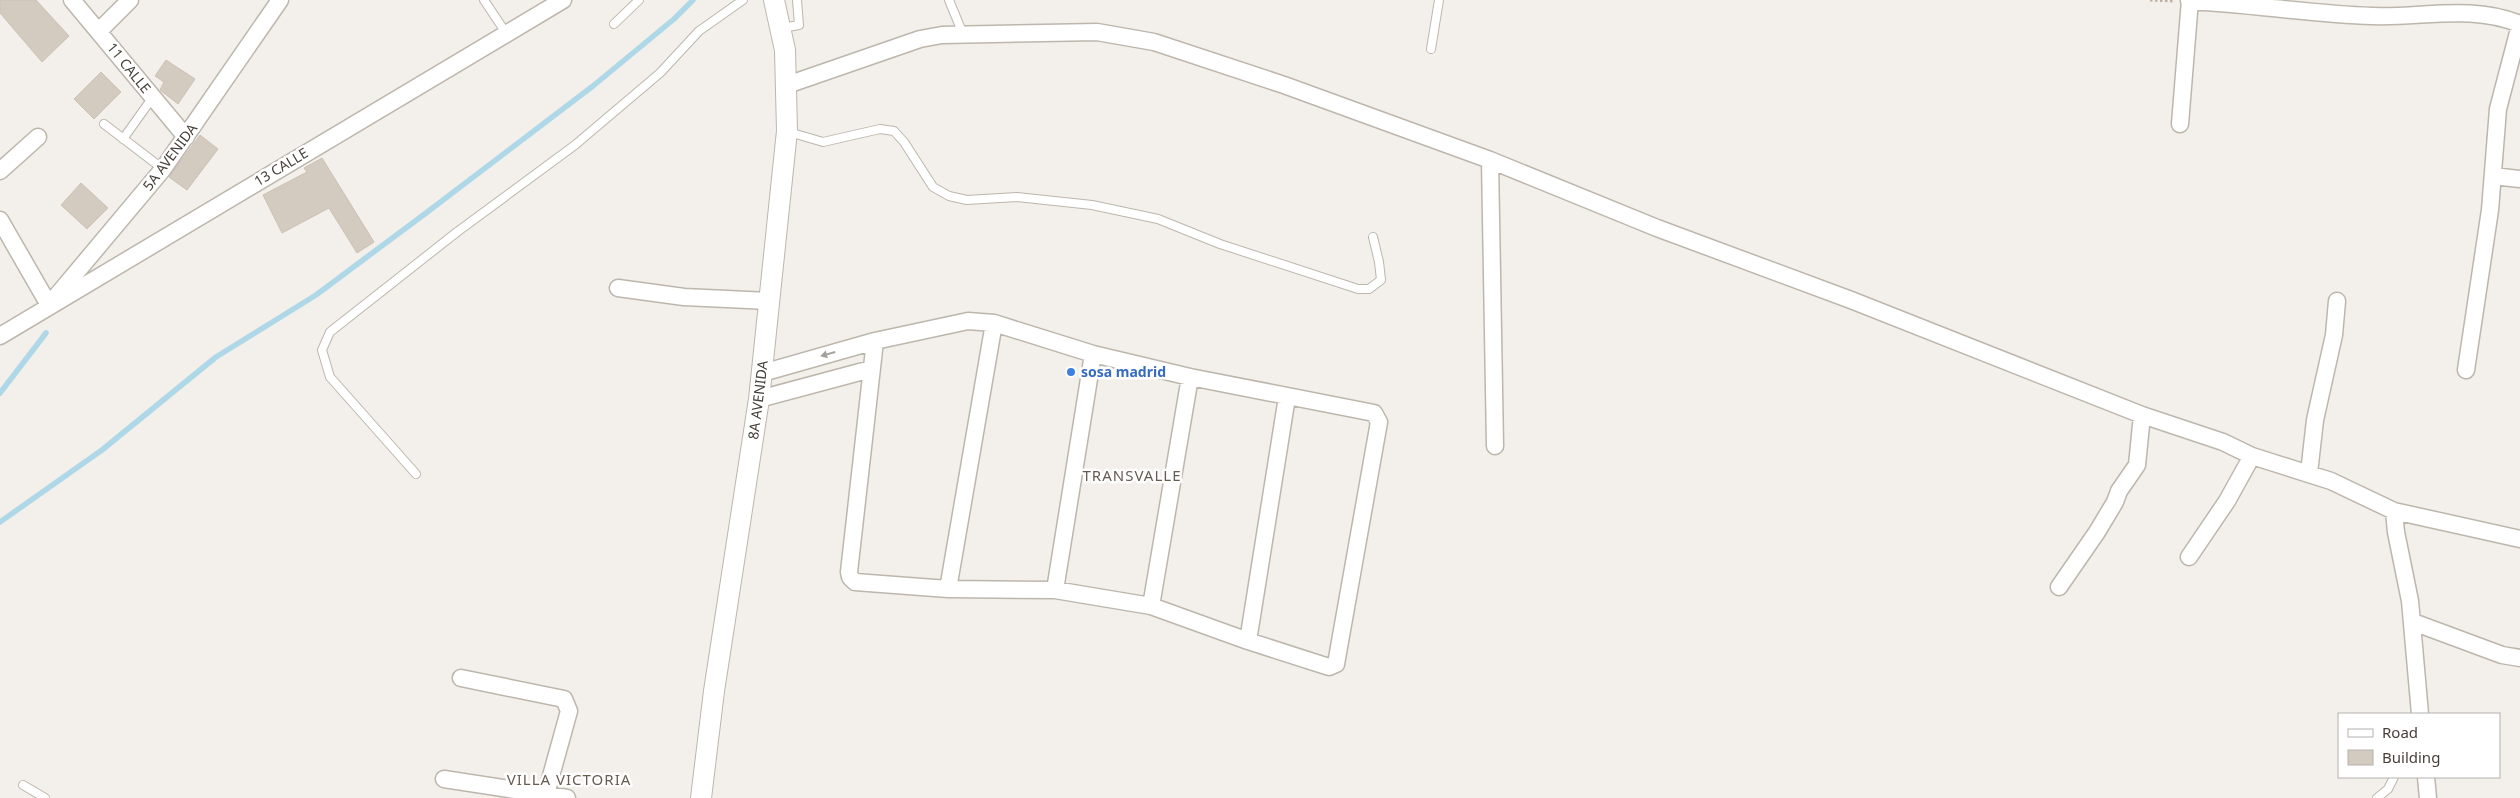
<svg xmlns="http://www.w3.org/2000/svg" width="2520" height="798" font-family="'Noto Sans',sans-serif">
<rect width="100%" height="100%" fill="#f3efea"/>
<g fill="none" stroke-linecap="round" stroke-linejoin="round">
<path stroke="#aed7e8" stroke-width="5.5" d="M0,393L46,333
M0,522L102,450L216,357L316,295L426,213L593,86L674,19L693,0"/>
</g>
<path fill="#d3cac0" stroke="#cdc1b4" d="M0,0H36L69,36L42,62L0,13Z
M166,60L195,79L178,104L160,90L164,82L155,76Z
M101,72L121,92L94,119L74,99Z
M200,135L218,149L187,190L169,177Z
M322,158L374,242L357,253L329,208L282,233L263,195L307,172L304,168Z
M81,183L108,208L87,229L61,205Z"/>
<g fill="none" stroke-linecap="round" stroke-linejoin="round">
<g stroke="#bdb6ad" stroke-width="10">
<path id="service" d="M484,0L506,33
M949,0L963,34
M614,24L639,0
M782,28L799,25L797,0
M1431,49L1439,0
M104,124L163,169
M789,132L823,142L880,129L894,131L904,142L933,187L949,196L967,200L1017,197L1092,205L1158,219L1220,244L1358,289H1369L1381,280L1379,262L1373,237
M123,139L153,97
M416,474L330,377L322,350L330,332L457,232L575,145L660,73L699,31L743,0
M23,785L45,798
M2377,798L2388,789L2394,777"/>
</g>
<g stroke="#bdb6ad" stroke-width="19">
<path id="minor" d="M72,0L186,137
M2189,1C2251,4 2311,14 2372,16C2423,18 2471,4 2520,24
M99,31L130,0
M787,85L920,39L942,35L1097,32L1154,42L1284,85L1490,160L1657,228L1851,300L2142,415L2223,442L2252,456L2331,481L2394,511L2520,539
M2180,124L2190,0
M1490,160L1495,446
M0,171L38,137
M2493,176L2520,179
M0,220L49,305L163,169L280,0
M618,288L684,297L769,301
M0,336L563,0
M2466,370L2490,210L2498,109L2520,25
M762,373L875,341L968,321L994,323L1093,354L1190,377L1374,413L1379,422L1336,664L1329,667L1248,641L1151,606L1055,590L948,589L855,582L850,577L849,572L875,341
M759,399L871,369
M2309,473L2315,420L2334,335L2337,301
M2394,511L2396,532L2410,601L2420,714
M2189,557L2227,501L2252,456
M2059,587L2097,532L2115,502L2119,491L2137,465L2142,415
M948,589L994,323
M1055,590L1093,354
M1151,606L1190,377
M2413,622L2502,655L2520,658
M1248,641L1287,397
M461,678L564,699L569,711L546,794
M2426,777L2428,798
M444,779L567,798"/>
</g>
<g stroke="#bdb6ad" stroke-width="22">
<path id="tertiary" d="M701,798L714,691L759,399L787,131L785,50L774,0"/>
</g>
<path stroke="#bdb0a0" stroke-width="3" stroke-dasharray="2.5 2.5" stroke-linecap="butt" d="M2150,0L2174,1"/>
<use href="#service" stroke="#fff" stroke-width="8"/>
<use href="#minor" stroke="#fff" stroke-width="16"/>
<use href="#tertiary" stroke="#fff" stroke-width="20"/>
</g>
<defs><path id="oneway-solid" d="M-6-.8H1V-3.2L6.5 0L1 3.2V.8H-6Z" transform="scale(1.25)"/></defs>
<use fill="#a29f9c" href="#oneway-solid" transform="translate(828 354) rotate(164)"/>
<circle fill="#3f7fe0" stroke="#fff" stroke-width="2" cx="1071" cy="372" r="5"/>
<g text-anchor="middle" stroke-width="5" stroke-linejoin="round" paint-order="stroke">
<g font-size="14" fill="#463f39" stroke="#fff">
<text transform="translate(129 68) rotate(51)" y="5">11 CALLE</text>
<text transform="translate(170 157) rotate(-53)" y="5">5A AVENIDA</text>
<text transform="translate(281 167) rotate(-31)" y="5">13 CALLE</text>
<text transform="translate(758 400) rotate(-83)" y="5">8A AVENIDA</text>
</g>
<g font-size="14" font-weight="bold" fill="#366cbe" stroke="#fff" text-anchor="start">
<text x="1081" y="377">sosa madrid</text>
</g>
<g font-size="15" letter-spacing="1" fill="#675c51" stroke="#fff">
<text x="1132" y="481">TRANSVALLE</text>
<text x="569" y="785">VILLA VICTORIA</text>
</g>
</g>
<rect x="2338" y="713" width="162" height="65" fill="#ffffff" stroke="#b5b2b0"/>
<rect x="2348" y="729" width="25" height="8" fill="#ffffff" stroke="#b5b2b0"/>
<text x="2382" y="738" font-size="15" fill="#463f39">Road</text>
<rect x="2348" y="750" width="25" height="15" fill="#d3cac0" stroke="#b5b2b0"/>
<text x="2382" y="763" font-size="15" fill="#463f39">Building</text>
</svg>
